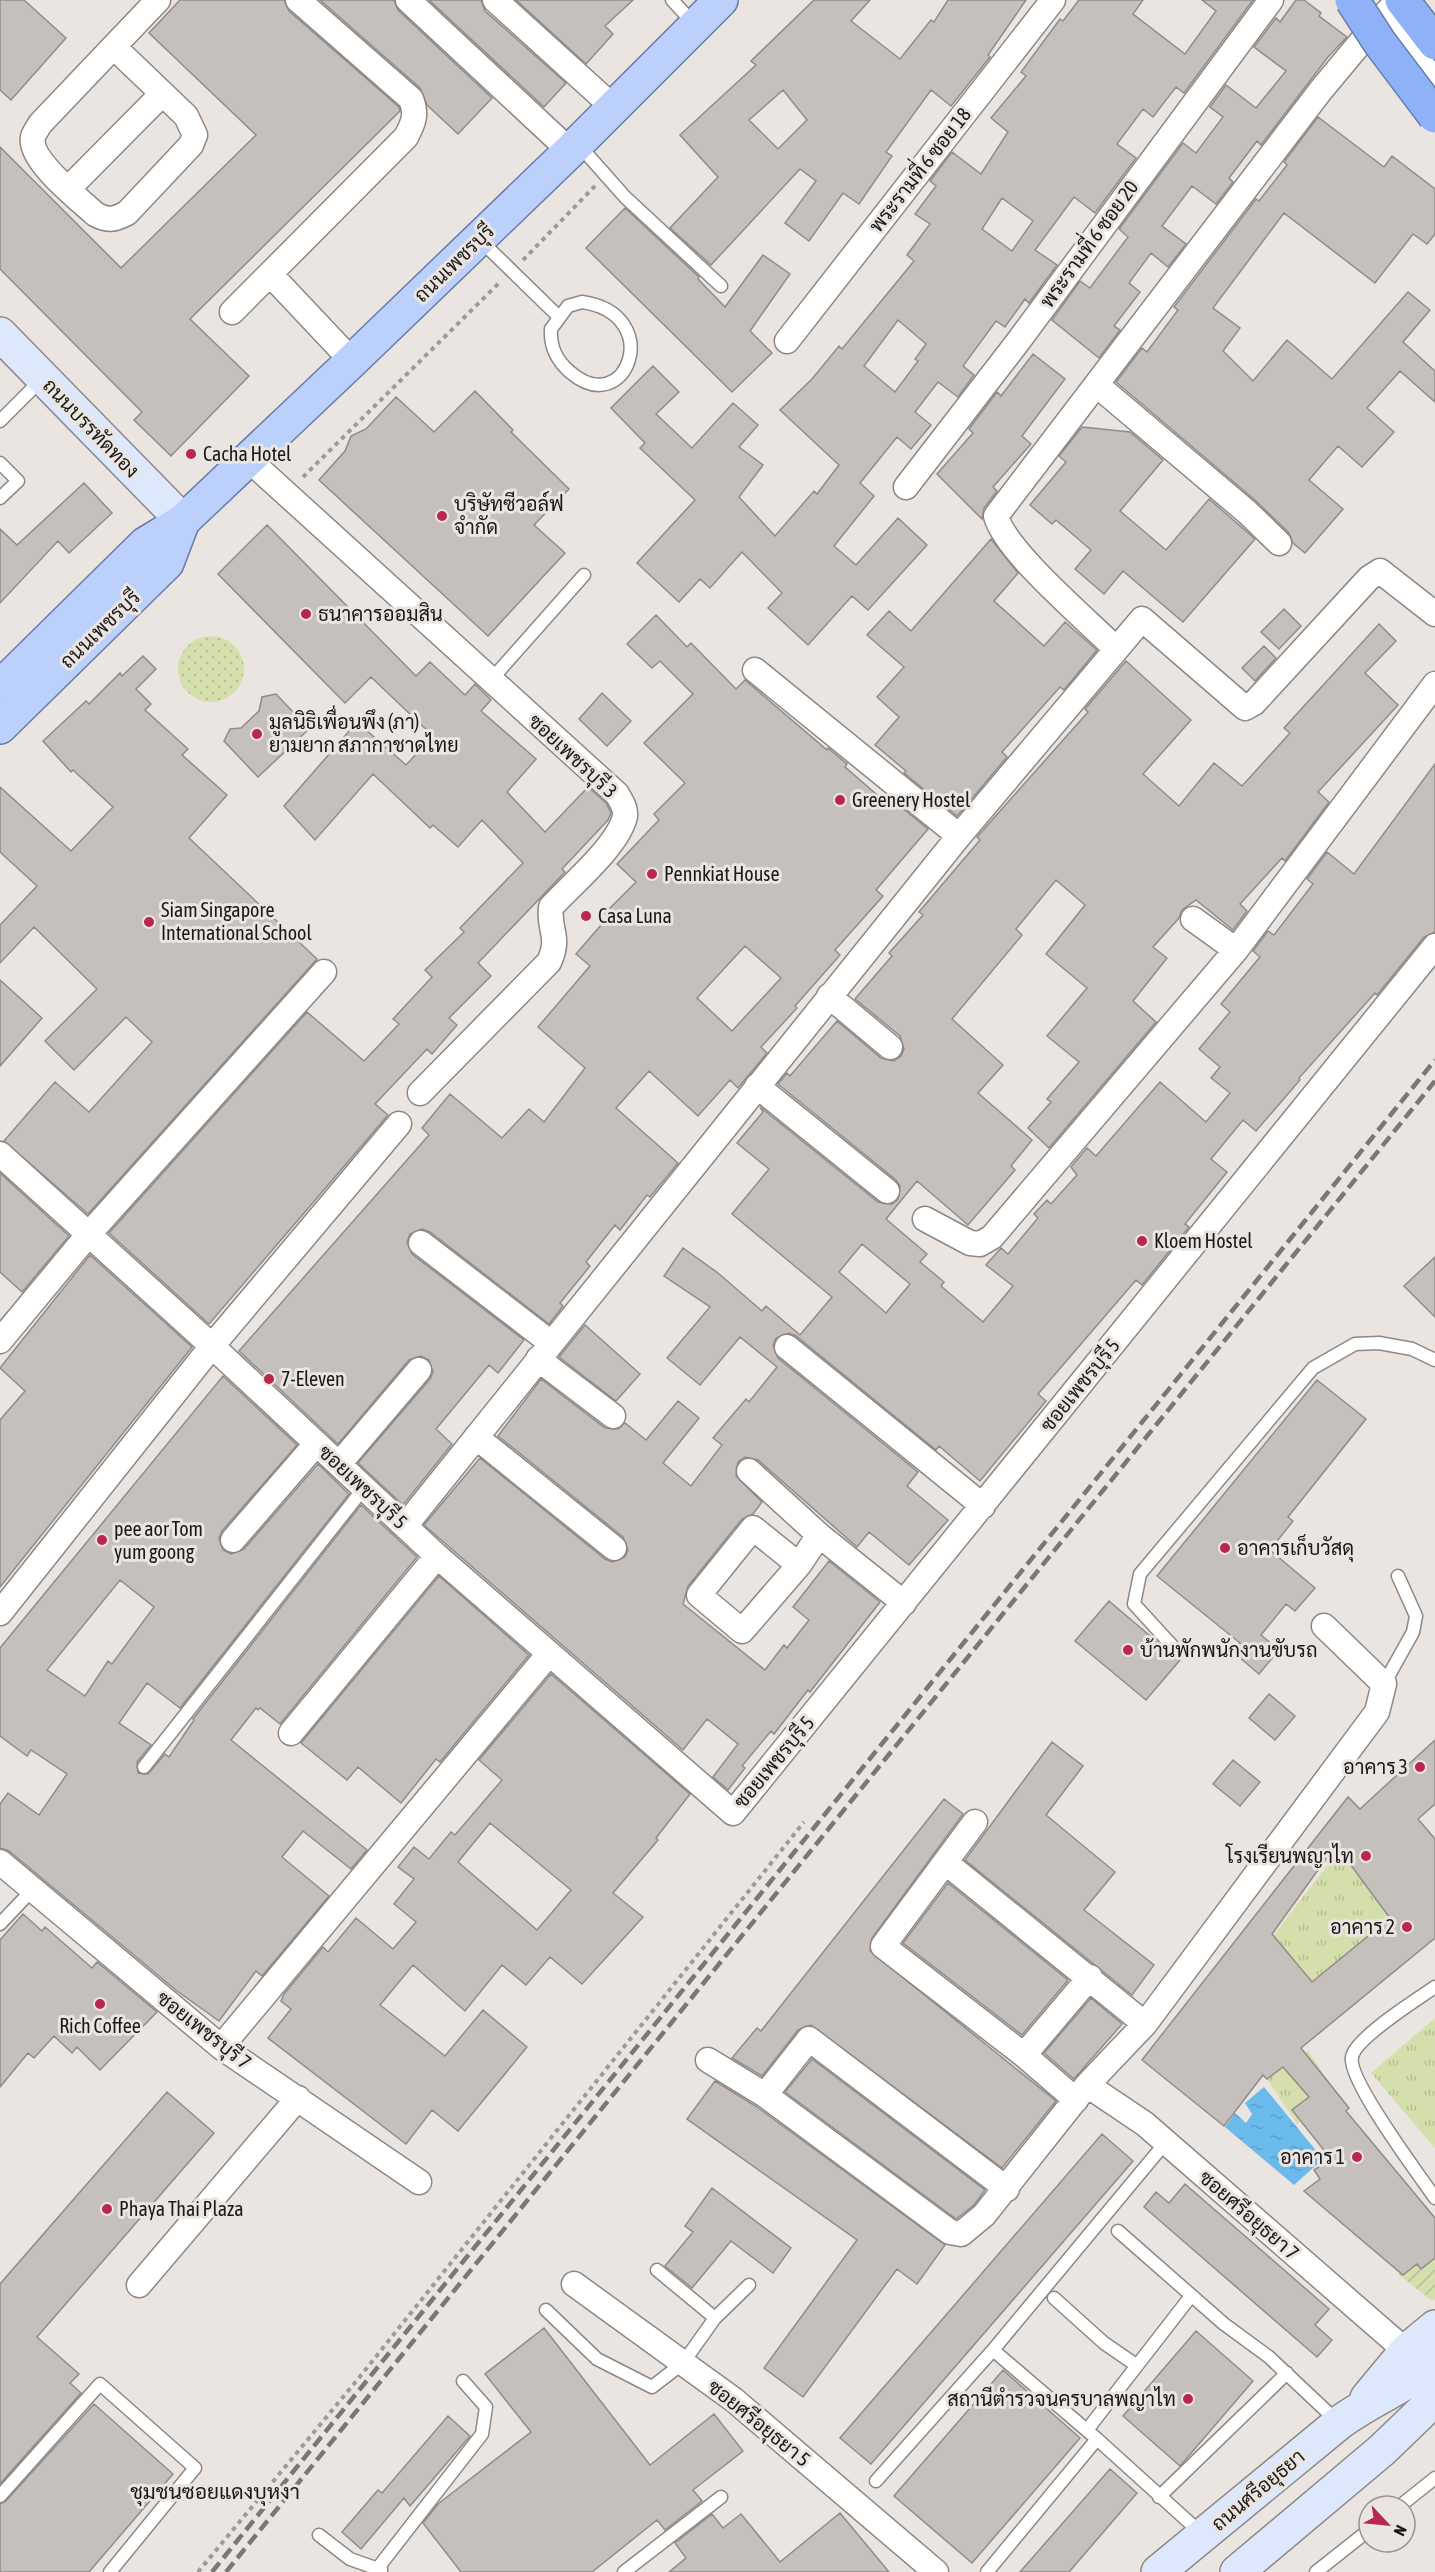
<svg xmlns="http://www.w3.org/2000/svg" width="1435" height="2572" font-family="'Asap Condensed',Sarabun,sans-serif">
<defs>
<pattern id="grass-dots" width="8" height="8" patternUnits="userSpaceOnUse" patternTransform="scale(1.5)"><rect width="8" height="8" fill="#d5dfab"/><path d="M2 2h.1M6 6h.1" fill="none" stroke="#b6bf92" stroke-width="1.8" stroke-linecap="round"/></pattern>
<pattern id="park-tufts" width="24" height="20" patternUnits="userSpaceOnUse" patternTransform="scale(1.5)"><rect width="24" height="20" fill="#d5dfab"/><path d="M3 7l-1-3M5 7V3M7 7l1-3M15 17l-1-3M17 17v-4M19 17l1-3" fill="none" stroke="#b6bf92"/></pattern>
<pattern id="garden-furrows" width="10" height="10" patternUnits="userSpaceOnUse" patternTransform="scale(1.5)"><rect width="10" height="10" fill="#d5dfab"/><path d="M-1 1l2-2M0 10L10 0M9 11l2-2" fill="none" stroke="#b6bf92"/></pattern>
<pattern id="water-ripples" width="26" height="14" patternUnits="userSpaceOnUse" patternTransform="scale(1.5)"><rect width="26" height="14" fill="#6abbeb"/><path d="M2 4q2-2 4 0t4 0M15 11q2-2 4 0t4 0" fill="none" stroke="#5ba0c9"/></pattern>
</defs>
<rect width="100%" height="100%" fill="#eae5e0"/>
<path fill="url(#grass-dots)" d="M178 669a33 33 0 1 1 66 0a33 33 0 1 1-66 0Z"/>
<path fill="url(#park-tufts)" d="M1340,1849L1390,1918L1312,1982L1273,1936Z
M1435,2018V2148L1371,2073Z
M1308,2051L1339,2096L1297,2124L1267,2079Z"/>
<path fill="url(#garden-furrows)" d="M1435,2242V2299L1432,2301L1398,2274Z"/>
<path fill="url(#water-ripples)" d="M1264,2087L1323,2159L1294,2185L1225,2127L1235,2113L1246,2123L1252,2114L1245,2103Z"/>
<path fill="#c6c0bd" stroke="#928c89" stroke-width="1.5" fill-rule="evenodd" d="M0,0H24L66,38L11,100L0,90Z
M180,0H284L289,11L399,107L400,111L190,319L249,376L171,456L134,420L142,412L0,269V147L121,268L256,135L149,33Z
M320,0H394L398,10L492,98L458,134L427,105L420,88Z
M429,0H481L485,11L566,83L544,107Z
M516,0H633L605,26L613,34L586,64Z
M814,0H870L851,21L900,59L931,20L934,22L948,0H1026L988,55L990,57L951,106L931,90L886,152L892,156L859,204L843,193L809,241L785,223L816,181L800,169L711,265L670,228L718,177L680,135L756,65L751,61ZM783,90L807,120L778,149L749,120Z
M1079,0H1143L1133,14L1185,54L1216,11L1202,0H1253L1184,93L1176,87L1153,117L1143,109L1117,144L1136,158L1095,213L1074,197L1035,250L1057,265L1029,303L1025,299L1005,327L996,321L963,366L974,375L958,397L938,382L915,412L931,425L911,449L897,437L860,483L874,496L834,546L856,565L898,518L927,545L868,610L852,596L808,645L768,608L782,593L742,552L710,588L700,579L679,602L637,563L695,500L640,448L645,443L611,408L653,366L679,392L656,414L692,448L733,403L758,425L739,447L763,465L739,497L775,536L814,491L817,494L839,465L780,410L812,379L839,346L842,349L914,261L907,255L930,224L915,214L936,186L930,181L952,152L981,174L1008,132L991,118L1026,76L1021,72L1060,19L1063,21ZM1002,198L1033,221L1012,251L982,229ZM898,320L926,344L915,359L918,361L895,392L864,366Z
M1296,0H1304L1321,13L1319,16L1347,37L1328,57L1261,145L1257,141L1229,178L1233,182L1216,204L1192,186L1162,226L1186,244L1168,267L1151,253L1129,283L1140,292L1114,326L1120,330L1099,358L1052,320L1080,281L1090,288L1128,237L1119,229L1183,143L1196,153L1223,117L1210,107L1226,85L1256,108L1286,71L1254,47L1276,18L1280,22Z
M1318,117L1384,167L1392,156L1435,189V234L1427,244L1413,234L1375,283L1284,213L1213,308L1240,328L1223,351L1253,381L1287,340L1332,379L1408,292L1430,310L1403,342L1435,371V402L1400,371L1367,408L1394,432L1362,467L1338,446L1309,480L1343,509L1305,553L1293,543L1289,533L1256,501L1116,382L1142,348L1147,352L1178,310L1174,307L1256,199L1259,201L1287,165L1284,162Z
M625,208L699,277L698,279L725,307L763,255L790,274L750,331L772,353L732,392L586,248Z
M1033,354L1065,379L1022,436L1031,444L993,487L997,491L984,508L982,519L937,474L973,433L969,429L997,392L1001,396Z
M475,391L513,430L511,432L569,489L534,525L565,553L488,636L319,480L345,451L351,436L366,429L396,397L434,432Z
M1082,427L1130,432L1163,460L1120,511L1166,550L1209,499L1255,539L1183,622L1123,571L1104,594L1075,569L1091,550L1056,520L1052,524L1030,505L1066,462L1059,456Z
M84,483L112,513L69,553L58,541L0,603V529L17,545Z
M267,525L416,676L430,662L465,695L475,684L491,700L481,711L536,759L507,792L545,832L588,787L606,803L611,813L608,820L562,869L565,872L478,963L491,976L449,1018L457,1025L432,1054L427,1049L375,1104L388,1115L209,1324L109,1233L307,1012L364,1061L399,1024L393,1019L432,977L425,970L464,932L460,928L523,863L482,820L458,847L433,825L430,828L373,774L315,840L284,806L357,722L406,765L433,736L371,677L345,703L218,574Z
M991,539L1018,573L994,601L1044,646L1065,622L1097,650L1064,690L1060,687L1002,752L1007,757L957,816L904,773L906,771L875,745L899,717L877,697L904,667L867,635L889,611L911,631Z
M1284,609L1301,626L1279,649L1261,632Z
M656,615L687,647L691,643L736,689L745,680L827,750L828,748L847,764L845,767L882,799L886,795L928,829L876,890L883,896L835,950L840,955L795,1006L797,1008L761,1047L767,1053L738,1088L730,1080L698,1116L649,1071L616,1108L678,1163L650,1197L647,1195L620,1230L615,1225L586,1262L590,1266L560,1303L563,1306L549,1324L430,1232L422,1229L410,1234L407,1242L412,1254L524,1340L498,1373L489,1365L436,1429L452,1444L403,1505L358,1463L430,1379L433,1372L429,1360L421,1356L409,1360L338,1444L239,1351L429,1135L422,1128L450,1094L502,1138L529,1109L544,1122L585,1068L538,1027L590,966L576,954L608,917L605,913L636,882L617,864L659,820L654,814L685,783L644,743L693,694L660,661L652,668L627,644ZM745,946L781,978L732,1031L697,998Z
M1379,624L1396,641L1365,673L1398,705L1318,792L1329,802L1285,861L1282,858L1240,904L1247,911L1233,930L1196,900L1182,910L1179,918L1153,947L1167,958L1133,1001L1156,1022L1049,1148L1028,1128L1051,1102L1047,1099L1079,1062L1047,1036L1087,988L1046,954L1085,905L1056,880L1016,929L1022,935L952,1019L1003,1065L978,1093L1032,1140L1011,1166L1015,1170L968,1225L917,1181L886,1219L927,1254L920,1262L944,1282L941,1286L983,1322L1013,1286L986,1265L1001,1248L1008,1254L1038,1218L1034,1214L1047,1200L1051,1204L1077,1175L1071,1167L1087,1148L1096,1156L1160,1082L1206,1122L1230,1093L1211,1078L1220,1067L1199,1049L1230,1012L1221,1004L1260,957L1253,951L1268,931L1274,935L1313,884L1307,879L1327,852L1354,874L1435,764V932L1424,937L1377,995L1375,993L1299,1078L1300,1080L1256,1131L1243,1120L1211,1159L1227,1172L1185,1224L1189,1227L1142,1285L1136,1280L1038,1394L1046,1401L980,1481L939,1446L936,1450L796,1336L789,1333L776,1338L773,1345L778,1358L918,1472L907,1486L948,1520L909,1565L869,1532L857,1547L758,1460L745,1457L738,1462L736,1476L762,1502L753,1514L742,1519L688,1586L683,1604L765,1670L784,1645L787,1648L809,1620L793,1607L829,1561L880,1602L810,1692L808,1690L774,1734L771,1731L742,1766L745,1768L728,1790L713,1777L738,1744L707,1719L683,1750L424,1525L480,1458L605,1559L612,1562L625,1557L628,1550L623,1537L498,1436L541,1379L605,1428L618,1429L625,1423L646,1440L678,1401L699,1418L663,1463L691,1486L722,1445L713,1438L746,1399L749,1402L777,1367L740,1337L700,1385L667,1358L710,1307L664,1276L683,1248L718,1273L762,1311L766,1306L800,1335L832,1297L732,1214L769,1169L737,1143L763,1112L760,1107L878,1202L892,1204L898,1199L900,1186L896,1180L778,1084L787,1073L790,1076L837,1021L881,1058L894,1061L901,1056L904,1049L900,1036L855,999L892,956L889,953L923,915L919,912L980,840L977,837L1088,712L1085,709L1126,661L1191,720L1143,774L1179,806L1214,763L1242,786L1290,733L1284,728ZM862,1244L910,1284L886,1313L839,1272Z
M1264,646L1276,658L1255,681L1242,668Z
M143,656L156,669L136,689L151,704L145,710L188,749L182,755L227,795L189,838L317,959L88,1214L4,1141L55,1082L89,1112L152,1042L126,1017L74,1070L45,1041L97,989L34,927L0,963V925L37,886L0,852V787L71,851L113,807L73,770L71,772L43,741L86,701L89,704L120,673L122,676Z
M602,693L631,721L607,746L579,719Z
M276,694L309,729L258,777L224,741L230,729L241,728L259,711L262,697Z
M0,980L42,1018L0,1066Z
M0,1173L69,1236L22,1292L0,1272Z
M90,1255L192,1347L0,1587V1420L25,1391L0,1368Z
M1435,1257V1317L1404,1286Z
M585,1325L640,1374L616,1401L559,1357Z
M223,1376L297,1445L222,1531L219,1538L223,1550L231,1554L244,1549L318,1464L349,1494L180,1708L147,1683L119,1723L151,1745L137,1762L138,1773L148,1774L165,1754L169,1757L194,1720L193,1719L361,1505L417,1557L280,1724L260,1708L258,1710L256,1708L231,1740L367,1850L351,1869L303,1831L282,1857L329,1896L262,1976L256,1971L219,2021L177,1991L9,1851L0,1848V1804L8,1793L39,1815L67,1774L31,1750L27,1756L0,1736V1648ZM120,1580L154,1607L112,1664L108,1661L85,1696L47,1670Z
M1317,1380L1366,1419L1288,1517L1293,1521L1270,1550L1315,1588L1295,1611L1286,1604L1261,1635L1279,1650L1259,1674L1232,1651L1240,1643L1157,1576Z
M439,1576L529,1655L440,1762L436,1759L401,1803L358,1767L347,1780L301,1743Z
M1109,1601L1156,1641L1171,1657L1180,1660L1146,1700L1075,1641Z
M551,1674L690,1794L656,1838L658,1840L613,1893L643,1917L582,1984L550,1957L526,1985L502,1965L465,2011L413,1965L380,2005L445,2056L483,2010L527,2047L458,2131L432,2110L406,2144L268,2038L291,2009L281,2001L284,1994L323,1947L328,1952L356,1918L393,1949L416,1922L394,1904L414,1879L398,1867L414,1847L429,1859L451,1832L455,1835L502,1780L479,1760ZM490,1823L571,1890L537,1930L458,1862Z
M1269,1694L1295,1716L1275,1740L1249,1718Z
M1435,1740V1804L1418,1819L1435,1839V1938L1301,2048L1349,2108L1346,2111L1435,2218V2258L1421,2269L1417,2264L1403,2275L1304,2191L1320,2179L1314,2170L1331,2159L1292,2110L1309,2097L1283,2067L1267,2079L1263,2075L1224,2126L1142,2060L1348,1797L1360,1809ZM1336,1845L1390,1918L1312,1982L1272,1934Z
M1052,1742L1083,1766L1046,1815L1115,1872L1084,1910L1154,1965L1132,1995L965,1860Z
M1233,1760L1260,1782L1240,1806L1213,1784Z
M944,1799L963,1814L872,1938L870,1951L1056,2101L1002,2168L811,2025L798,2030L762,2076L732,2058L757,2028L761,2031Z
M948,1883L1068,1980L1022,2035L903,1943Z
M23,1914L42,1931L45,1927L92,1968L97,1962L157,2012L100,2070L77,2047L72,2053L54,2036L34,2058L28,2053L0,2087V1940Z
M1091,1998L1122,2024L1074,2079L1044,2053Z
M812,2059L985,2190L974,2205L956,2219L785,2092Z
M715,2081L757,2107L945,2245L917,2284L897,2269L803,2397L764,2368L857,2240L687,2119Z
M167,2092L214,2133L37,2337L79,2374L70,2383L81,2393L0,2484V2284Z
M1102,2134L1133,2161L871,2464L840,2438Z
M1185,2184L1329,2309L1315,2325L1332,2340L1317,2357L1144,2207L1156,2192L1169,2203Z
M712,2188L791,2248L773,2273L731,2241L692,2288L665,2266L693,2232L685,2226Z
M544,2328L650,2465L714,2414L743,2451L693,2490L702,2501L665,2530L657,2520L592,2572H461L423,2523L438,2504L531,2432L485,2374Z
M1196,2331L1253,2381L1180,2466L1123,2416Z
M1003,2370L1080,2438L972,2563L894,2496Z
M94,2404L173,2474L89,2572H0V2504L6,2501Z
M448,2416L470,2436L410,2506L404,2498L361,2549L342,2532L378,2490L382,2493Z
M1110,2469L1137,2493L1069,2572H1020Z
M840,2513L889,2572H669L686,2558L675,2543L712,2514L723,2528L741,2514L780,2562Z"/>
<g fill="none" stroke-linecap="round" stroke-linejoin="round">
<g stroke="#8d8885" stroke-width="15">
<path id="lane" d="M672,0L695,25
M578,144L625,197L721,286
M480,240L558,316
M582,302C666,314 627,421 570,372C556,360 550,347 551,329L568,306Z
M0,421L42,379
M0,463L18,481L0,498
M491,680L584,575
M1177,1651L1134,1604L1140,1574L1313,1368L1355,1344L1379,1343L1412,1349L1435,1360
M1384,1684L1413,1632L1416,1616L1398,1576
M144,1767L364,1488
M0,1924L34,1888
M1435,1987C1418,1999 1355,2038 1352,2057C1347,2079 1419,2175 1435,2198
M1118,2231L1224,2324L1269,2357L1338,2422
M657,2270L715,2318
M1054,2298L1104,2343L1136,2365
M546,2310L597,2359L652,2387L683,2363L715,2318L749,2285
M993,2350L1097,2439L1202,2534
M1087,2430L1191,2296
M876,2481L993,2350L1166,2142
M0,2496L100,2384L195,2468L110,2572
M1159,2497L1287,2373
M1400,2506L1435,2478
M319,2535L350,2559L381,2570
M381,2572V2564L482,2434L486,2407L463,2381
M624,2572L721,2497
M987,2572L1097,2439
M1316,2572L1369,2530"/>
</g>
<g stroke="#8d8885" stroke-width="27">
<path id="street" d="M408,0L570,151
M495,0L613,107
M1391,8L1381,18L1435,80
M115,48L186,116L195,135L191,145L127,213C114,220 108,221 95,214C80,200 28,160 33,137C34,133 38,128 40,124L158,0
M68,189L162,94
M270,274L352,361
M232,312L406,137C414,122 417,114 411,99L298,0
M787,341L1053,0
M1098,386L1247,512L1279,543
M248,459L617,794C621,801 626,808 625,816C619,845 571,885 551,907C548,931 561,936 549,962L420,1093
M906,487L1017,343L1271,0
M1116,649C1087,620 1005,551 996,516L1321,90L1381,18
M755,670L959,836
M1193,919L1236,950
M829,996L890,1047
M757,1086L887,1191
M0,1154L212,1346L437,1556L733,1813L1435,946
M925,1219L970,1243L980,1244L992,1237L1236,950L1435,684
M421,1243L551,1343
M0,1341L88,1235L324,972
M787,1347L983,1506
M538,1359L613,1416
M476,1437L614,1548
M339,1464L419,1370
M749,1471L819,1535
M405,1526L959,836L1142,619L1245,708L1254,703L1369,578L1380,571L1435,614
M233,1540L316,1444
M799,1565L753,1528L699,1595L742,1631L799,1565L819,1535L904,1603
M0,1613L212,1346L399,1124
M291,1733L437,1556
M975,1822L883,1946L1024,2055L1076,2100
M0,1862L221,2047L419,2182
M945,1862L1145,2024
M221,2047L548,1655
M1024,2055L1090,1977
M708,2060L765,2095L950,2232L961,2234L984,2215L1087,2085L1145,2024L1377,1712L1384,1684L1324,1626
M1087,2085L1145,2124L1406,2351
M765,2095L809,2039L1007,2189
M574,2284L734,2400L936,2572
M139,2285L298,2098"/>
</g>
<g stroke="#8d8885" stroke-width="36">
<path id="secondary" d="M0,334L183,521
M1367,2398L1406,2351L1435,2327
M1158,2572L1339,2423C1370,2400 1405,2387 1435,2363
M1237,2572L1382,2450L1435,2399"/>
</g>
<g stroke="#667caa" stroke-width="36">
<path id="primary" d="M0,687L145,544L183,521L352,361L570,151L721,0
M0,727L167,563L183,521"/>
</g>
<g stroke="#667caa" stroke-width="36">
<path id="highway" d="M1402,0L1435,43"/>
</g>
<path stroke="#9e9a96" stroke-width="4" stroke-dasharray="4.5 4.5" stroke-linecap="butt" d="M523,260L595,186
M303,477L500,282
M198,2572L358,2379L804,1822"/>
<use href="#lane" stroke="#fff" stroke-width="12"/>
<use href="#street" stroke="#fff" stroke-width="24"/>
<use href="#secondary" stroke="#dde8fd" stroke-width="33"/>
<use href="#primary" stroke="#bbd0fb" stroke-width="33"/>
<use href="#highway" stroke="#8eb1f8" stroke-width="33"/>
<path stroke="#7b7774" stroke-width="4.5" stroke-dasharray="12 6" stroke-linecap="butt" d="M212,2572L1435,1060
M226,2572L1435,1081"/>
<g stroke="#667caa" stroke-width="36" stroke-linecap="butt">
<path id="highway-bridge" d="M1352,0L1380,43L1435,116"/>
</g>
<use href="#highway-bridge" stroke="#8eb1f8" stroke-width="33"/>
</g>
<g fill="#b8274d" stroke="#eae5e0" stroke-width="2">
<circle cx="191" cy="454" r="6"/>
<circle cx="442" cy="516" r="6"/>
<circle cx="306" cy="614" r="6"/>
<circle cx="257" cy="734" r="6"/>
<circle cx="840" cy="800" r="6"/>
<circle cx="652" cy="874" r="6"/>
<circle cx="586" cy="916" r="6"/>
<circle cx="149" cy="922" r="6"/>
<circle cx="1142" cy="1241" r="6"/>
<circle cx="269" cy="1379" r="6"/>
<circle cx="102" cy="1540" r="6"/>
<circle cx="1225" cy="1548" r="6"/>
<circle cx="1128" cy="1650" r="6"/>
<circle cx="1420" cy="1767" r="6"/>
<circle cx="1366" cy="1856" r="6"/>
<circle cx="1407" cy="1927" r="6"/>
<circle cx="100" cy="2004" r="6"/>
<circle cx="1357" cy="2157" r="6"/>
<circle cx="107" cy="2209" r="6"/>
<circle cx="1188" cy="2399" r="6"/>
</g>
<g text-anchor="middle" stroke-width="6" stroke-linejoin="round" paint-order="stroke">
<g font-size="20" fill="#1b1918" stroke="#eae5e0">
<text transform="translate(920 170) rotate(-52)" y="7">พระรามที่ 6 ซอย 18</text>
<text transform="translate(1089 244) rotate(-54)" y="7">พระรามที่ 6 ซอย 20</text>
<text transform="translate(454 263) rotate(-44)" y="7">ถนนเพชรบุรี</text>
<text transform="translate(91 428) rotate(46)" y="7">ถนนบรรทัดทอง</text>
<text transform="translate(100 629) rotate(-44)" y="7">ถนนเพชรบุรี</text>
<text transform="translate(573 756) rotate(43)" y="7">ซอยเพชรบุรี 3</text>
<text transform="translate(1080 1385) rotate(-51)" y="7">ซอยเพชรบุรี 5</text>
<text transform="translate(363 1487) rotate(43)" y="7">ซอยเพชรบุรี 5</text>
<text transform="translate(774 1762) rotate(-50)" y="7">ซอยเพชรบุรี 5</text>
<text transform="translate(204 2030) rotate(38)" y="7">ซอยเพชรบุรี 7</text>
<text transform="translate(1249 2215) rotate(41)" y="7">ซอยศรีอยุธยา 7</text>
<text transform="translate(759 2423) rotate(39)" y="7">ซอยศรีอยุธยา 5</text>
<text transform="translate(1258 2490) rotate(-40)" y="7">ถนนศรีอยุธยา</text>
</g>
<g font-size="20" fill="#1b1918" stroke="#eae5e0" text-anchor="start">
<text x="203" y="461">Cacha Hotel</text>
<text x="454" y="511">บริษัทซีวอล์ฟ<tspan x="454" dy="23">จำกัด</tspan></text>
<text x="318" y="621">ธนาคารออมสิน</text>
<text x="269" y="729">มูลนิธิเพื่อนพึง (ภา)<tspan x="269" dy="23">ยามยาก สภากาชาดไทย</tspan></text>
<text x="852" y="807">Greenery Hostel</text>
<text x="664" y="881">Pennkiat House</text>
<text x="161" y="917">Siam Singapore<tspan x="161" dy="23">International School</tspan></text>
<text x="598" y="923">Casa Luna</text>
<text x="1154" y="1248">Kloem Hostel</text>
<text x="281" y="1386">7-Eleven</text>
<text x="114" y="1536">pee aor Tom<tspan x="114" dy="23">yum goong</tspan></text>
<text x="1237" y="1555">อาคารเก็บวัสดุ</text>
<text x="1140" y="1657">บ้านพักพนักงานขับรถ</text>
<text x="1408" y="1774" text-anchor="end">อาคาร 3</text>
<text x="1354" y="1863" text-anchor="end">โรงเรียนพญาไท</text>
<text x="1395" y="1934" text-anchor="end">อาคาร 2</text>
<text x="100" y="2033" text-anchor="middle">Rich Coffee</text>
<text x="1345" y="2164" text-anchor="end">อาคาร 1</text>
<text x="119" y="2216">Phaya Thai Plaza</text>
<text x="1176" y="2406" text-anchor="end">สถานีตำรวจนครบาลพญาไท</text>
</g>
<g font-size="21" fill="#1b1918" stroke="#eae5e0">
<text x="215" y="2499">ชุมชนซอยแดงบุหงา</text>
</g>
</g>
<g transform="translate(1387 2524) rotate(116)"><circle r="28" fill="#eae5e0" stroke="#979390" stroke-width="1.5"/>
<path d="M0-4.5L10 22L0 15L-10 22Z" fill="#b8274d"/>
<text y="-9" font-size="16" font-weight="bold" text-anchor="middle" fill="#1b1918">N</text>
</g>
</svg>
